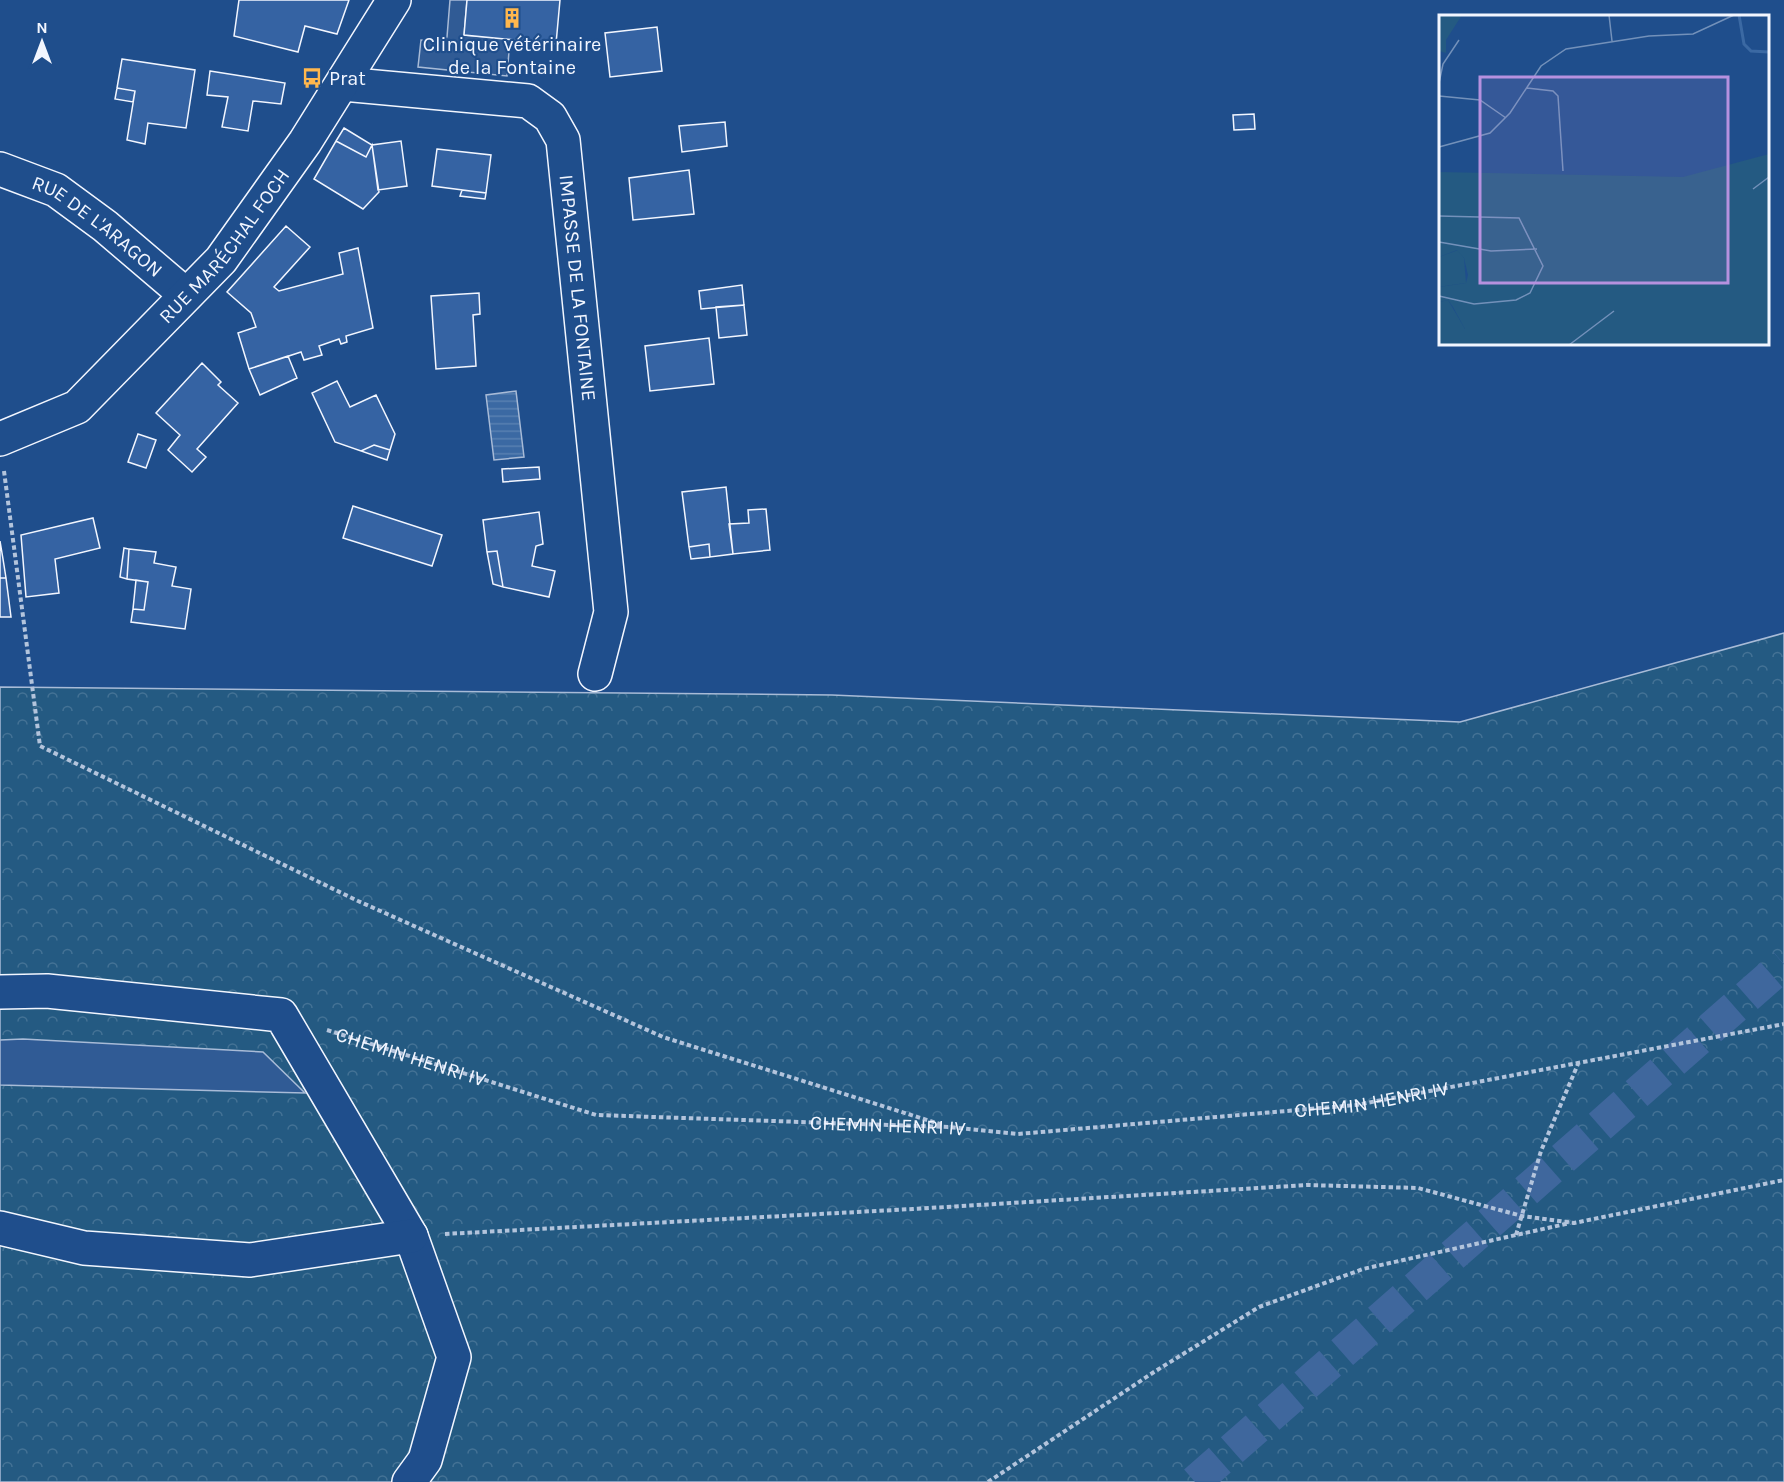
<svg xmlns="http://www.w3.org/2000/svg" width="1784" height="1482" font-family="Karla,sans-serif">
<defs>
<pattern id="forest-crowns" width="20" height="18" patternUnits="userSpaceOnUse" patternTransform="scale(1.5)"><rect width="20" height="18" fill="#245a82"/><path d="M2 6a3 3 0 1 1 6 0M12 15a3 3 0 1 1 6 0" fill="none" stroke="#447295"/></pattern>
<pattern id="water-rules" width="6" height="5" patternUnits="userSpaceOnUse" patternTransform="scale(1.5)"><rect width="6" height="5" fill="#3b69a3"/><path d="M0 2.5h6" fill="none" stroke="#587fb1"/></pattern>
</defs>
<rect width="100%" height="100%" fill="#1f4e8c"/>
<path fill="url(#forest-crowns)" stroke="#a8bbd7" stroke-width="1.5" d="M1784,633V1482H0V687L832,695L1460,722Z"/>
<path fill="#305b95" stroke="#a8bbd7" stroke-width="1.5" d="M450,0H467L464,35L510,39L507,76L418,67L421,40L439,41L447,37Z
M23,1039L263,1052L305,1093L0,1085V1040Z"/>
<path fill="url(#water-rules)" stroke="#a8bbd7" stroke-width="1.5" d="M516,391L524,457L494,460L486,395Z"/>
<path fill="#3563a3" stroke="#f2f6ff" stroke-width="1.5" d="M239,0H349L337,34L305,26L298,52L234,36Z
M467,0H560L556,44L464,35Z
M657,27L662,71L610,77L605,33Z
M122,59L195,70L186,128L148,123L145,144L127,140L135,91L117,88Z
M210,71L285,83L281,104L253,101L248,131L222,127L228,97L207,95Z
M117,88L135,91L133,102L115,99Z
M1254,114L1255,129L1234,130L1233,115Z
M725,122L727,146L682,152L679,126Z
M344,128L372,145L366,157L336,141Z
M336,141L366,157L372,145L379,192L363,209L314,179Z
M401,141L407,186L378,190L372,145Z
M437,149L491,155L486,193L432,186Z
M689,170L694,214L633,220L629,178Z
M462,190L486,193L485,199L460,196Z
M286,226L310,247L274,287L279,291L343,274L339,253L358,248L373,328L346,336L347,342L341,344L339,339L319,346L322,355L304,360L301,352L249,369L238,333L256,327L251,313L227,292Z
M742,285L744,305L701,309L699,291Z
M479,293L480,314L473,315L476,366L436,369L431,296Z
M744,305L747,335L719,338L716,307Z
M709,338L714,384L650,391L645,346Z
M288,356L297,378L260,395L249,369Z
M202,363L221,382L218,385L238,403L197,449L206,457L192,472L168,450L180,435L156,413Z
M337,381L350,407L376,395L395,434L390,450L374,445L361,451L335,442L312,393Z
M138,434L156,440L146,468L128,462Z
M374,445L390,450L387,460L361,451Z
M539,467L540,479L503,482L502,469Z
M726,487L733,554L710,557L709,544L689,547L682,492Z
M353,506L442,535L432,566L343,538Z
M766,509L770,550L733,554L729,524L749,523L748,510Z
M539,512L543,544L536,546L532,566L555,571L549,597L503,587L497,551L487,552L483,520Z
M93,518L100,548L55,559L59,593L26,597L21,535Z
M0,541L3,559L6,578H0Z
M709,544L710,557L691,559L689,547Z
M124,548L129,549L127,579L120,577Z
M129,549L156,552L154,563L176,567L172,586L191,589L185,629L131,622L133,609L144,610L148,582L127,579Z
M497,551L503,587L493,584L487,552Z
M0,578H6L11,617H0Z
M136,580L148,582L144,610L133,609Z"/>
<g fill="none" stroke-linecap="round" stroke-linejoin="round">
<path stroke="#3f679d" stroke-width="33" stroke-dasharray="33 16" stroke-linecap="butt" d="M1195,1482L1784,964"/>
<g stroke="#f2f6ff" stroke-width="36">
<g id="minor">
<path id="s2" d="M343,84L528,101L550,117L563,140L611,612L595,674"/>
<path id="s3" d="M0,169L56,190L105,226L186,295"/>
<path id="s4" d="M0,439L77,407L221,260L305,142L394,0"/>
<path d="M0,992L47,991L281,1015L411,1236L454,1357L425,1460L409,1482"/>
<path d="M0,1228L84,1248L250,1260L411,1236"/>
</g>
</g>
<g stroke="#b3c4dc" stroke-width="4" stroke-dasharray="4.5 3" stroke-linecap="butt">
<path d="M4,471L40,746L358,901L663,1037L943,1125"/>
<path id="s1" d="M327,1030L596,1115L949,1127L1018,1134L1356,1105L1784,1024"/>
<path d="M445,1234L913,1209L1307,1185L1418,1188L1522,1216L1574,1223L1784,1180"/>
<path d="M1516,1235L1541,1151L1578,1064"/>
<path d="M988,1482L1154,1372L1259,1307L1363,1269L1570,1223"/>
</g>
<use href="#minor" stroke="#1f4e8c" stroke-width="33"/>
</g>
<defs>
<g id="building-bare" transform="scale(1.62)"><path d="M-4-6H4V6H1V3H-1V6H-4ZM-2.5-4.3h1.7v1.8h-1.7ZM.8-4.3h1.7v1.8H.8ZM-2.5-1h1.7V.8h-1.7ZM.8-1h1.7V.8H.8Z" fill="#ffb74d" stroke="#1f4e8c" stroke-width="2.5" paint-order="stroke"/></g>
<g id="bus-bare" transform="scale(1.62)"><path d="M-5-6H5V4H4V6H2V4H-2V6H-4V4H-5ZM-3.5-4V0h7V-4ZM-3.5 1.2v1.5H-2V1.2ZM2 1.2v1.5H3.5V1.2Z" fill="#ffb74d" stroke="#1f4e8c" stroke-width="2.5" paint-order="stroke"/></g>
</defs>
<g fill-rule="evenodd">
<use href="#building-bare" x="512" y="18"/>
<use href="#bus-bare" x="312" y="78"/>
</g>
<g text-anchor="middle" stroke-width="4.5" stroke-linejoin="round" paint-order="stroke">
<g font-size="20" fill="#f2f6ff" stroke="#1f4e8c">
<text x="512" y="51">Clinique vétérinaire<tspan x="512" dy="23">de la Fontaine</tspan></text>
<text x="329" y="85" text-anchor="start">Prat</text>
</g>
<g font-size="20" fill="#f2f6ff" stroke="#1f4e8c">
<text dy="7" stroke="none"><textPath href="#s3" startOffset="114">RUE DE L'ARAGON</textPath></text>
<text dy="7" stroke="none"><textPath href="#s4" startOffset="302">RUE MARÉCHAL FOCH</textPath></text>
<text dy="7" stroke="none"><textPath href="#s2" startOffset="388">IMPASSE DE LA FONTAINE</textPath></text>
<text dy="7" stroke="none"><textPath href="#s1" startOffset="88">CHEMIN HENRI IV</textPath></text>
<text dy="7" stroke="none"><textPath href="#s1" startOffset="1060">CHEMIN HENRI IV</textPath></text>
<text dy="7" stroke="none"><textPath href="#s1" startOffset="574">CHEMIN HENRI IV</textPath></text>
</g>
</g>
<g transform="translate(1439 15)">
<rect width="330" height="330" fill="#1f4e8c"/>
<path d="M19,235L25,243L27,268L0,272V242ZM9,285L26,314V330H0V287Z" fill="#245a82"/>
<path d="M330,139V330H26V314L14,292L9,285L0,287V272L27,268L29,260L25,243L18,235L0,242V157L244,162Z" fill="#245a82"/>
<path d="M0,0H23L7,25V38L0,36Z" fill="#245a82"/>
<path fill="none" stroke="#3b69a3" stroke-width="3" d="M300,0L305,29L312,36L330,37"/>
<path fill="none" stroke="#7391ba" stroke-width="1.5" d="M170,0L173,26M0,68L4,49L20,25M88,73L114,76L119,81L124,156M0,81L41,85L67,103M0,132L51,118L71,98L102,51L127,34L210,21L254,19L295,0M314,174L330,162M0,201L80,203L104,251L91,278L77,285L35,289L0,281M0,227L52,236L98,234M130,330L175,296"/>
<path fill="#b691df" fill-opacity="0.15" stroke="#b691df" stroke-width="3" d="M41,62H289V268H41Z"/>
<rect width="330" height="330" fill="none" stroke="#f2f6ff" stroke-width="3"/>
</g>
<g transform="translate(42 42)" stroke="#1f4e8c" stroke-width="4.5" paint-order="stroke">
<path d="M0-4.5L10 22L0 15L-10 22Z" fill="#f2f6ff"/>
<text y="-9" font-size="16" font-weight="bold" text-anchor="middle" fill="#f2f6ff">N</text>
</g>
</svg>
